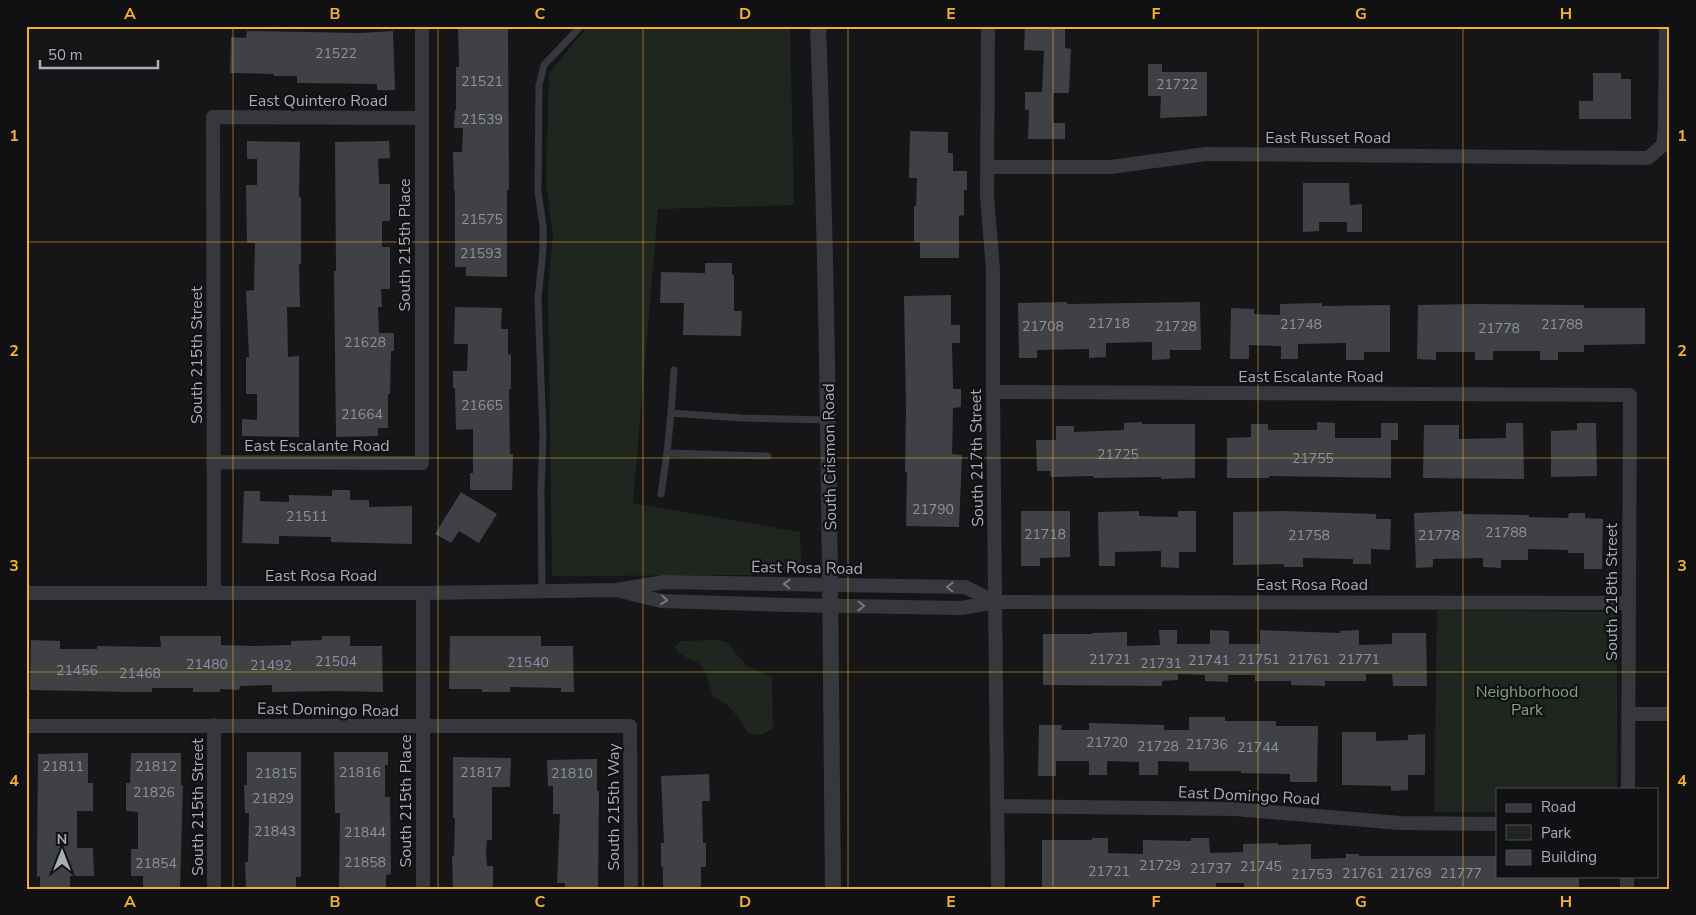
<svg xmlns="http://www.w3.org/2000/svg" width="1696" height="915" font-family="'Nunito Sans',sans-serif">
<rect width="100%" height="100%" fill="#161618"/>
<path fill="#1e261f" d="M588,26H790L794,205L658,209L633,503L800,532L801,566L779,575L552,576L548,290L553,234L546,184L549,73Z
M1437,610L1617,612V789H1497V812H1434Z
M716,640L726,642L747,666L772,677L773,729L760,735L749,734L738,717L726,704L713,696L705,671L698,663L678,653L675,647L681,641Z"/>
<path fill="#404145" d="M458,26H508L509,190H507V277L466,276V267H455V191H454L453,152H462L463,128H454L455,110H456V67H459Z
M1025,26H1065V48L1071,49L1069,93H1053V123H1065V139H1028L1029,110H1025V92H1042L1044,51L1024,50Z
M247,31L360,33L393,31L395,90H377V84L297,83V76H274V74L230,73L231,37L246,38Z
M1148,64H1162V72H1207V116L1160,118L1161,96H1148Z
M1593,73H1621V79H1631V119H1579V101H1593Z
M910,131L948,132V153H953V171H967V190H964V215L959,216V258H920V242H914V206H916L917,178H909Z
M247,141L300,142L299,197H301V264H299L300,307H287L288,357L299,356V437L242,436V419L257,420V394H246V357H249L246,291L254,290L255,243H247L246,185H257V159H247Z
M389,141L390,158L378,159L379,184H390V221H382V247H390V289H381L382,307H378L379,333H394V351H391L390,394H388V428H378V436L336,437L334,271H336L335,142Z
M1303,183H1349L1350,205L1362,204V232H1347V222H1319V231L1303,232Z
M705,263H732V275H734V311H742L741,336L683,335L684,303H660L661,272L705,273Z
M951,295V325H960V343H952L953,389H961V407L953,408L952,454L962,455L959,527L906,526L907,472H905L906,409L904,296Z
M1067,302V304L1200,302L1201,350H1170V359L1152,360V342L1106,343V357L1089,358V349L1037,350V358H1019L1018,303Z
M1322,303V306L1390,305V352H1364V360H1346V343L1298,344V359H1281V346L1249,345V359H1230L1231,308L1254,309V314L1280,315V304Z
M1474,304L1584,305V308H1645V344L1584,345V352H1558V360H1540V351H1493V360H1475V352H1436V360L1417,359L1418,305Z
M455,307L502,308L501,329H508V354L511,355V389H509L510,454H513L512,490H470V473H473V429L456,430L455,388H453V371H467L468,344H454Z
M1142,422V424H1195V478L1161,479V477L1094,478L1093,476L1051,477L1050,471H1037L1036,440H1056V426H1074V432L1124,430V423Z
M1317,422L1335,423V438H1381V423H1398V440H1391V478L1269,476V478H1227V438L1251,437V424H1268V430H1317Z
M1506,423H1523L1524,479L1423,478L1424,425H1459V439L1506,438Z
M1577,423H1596L1597,476L1551,477V431L1577,430Z
M332,490H350V500H369V507L412,506V544L331,542V537L279,536V544L242,543L244,491H260V501L289,502V495L332,496Z
M461,492L497,514L479,543L459,531L451,543L435,534Z
M1021,511H1070V557L1040,558V566H1021Z
M1139,511V516L1178,517V511H1196V552H1179V568L1161,567V551L1115,552V566H1099L1098,512Z
M1285,511L1376,514V519H1391L1390,550L1371,549V564H1353V559L1303,558V567H1284V564L1233,565V512Z
M1463,511V514L1529,515V517L1568,518L1569,513H1585V518L1603,519L1602,569H1584V553H1568V550L1528,549V560H1501V568L1483,567V558L1433,559V567L1416,568L1414,513Z
M1159,630H1177V644H1210V630L1229,631V644H1260V630L1340,633V631L1359,630V645L1392,644V633H1426L1427,686H1393L1392,674H1366V681H1325V686L1291,685V681H1255V675H1228V682L1205,681V675L1178,674V680L1162,681V686L1043,685V634H1092V633L1127,632V646L1160,645Z
M160,636H221V645L253,646L291,645V641L322,640V636H350V646H382L383,692L335,691L272,692V685L240,686L239,690L220,689V692H193V688H152V692H129L30,690L31,640L60,641V649H97V646L161,647Z
M450,636H541V646H573L574,692H561V688L510,687V692H482V689H449Z
M1189,717H1225V721H1276V726H1318L1317,782H1290V774L1241,773V771H1189V762L1158,761V775H1139V762L1107,761V775H1089V761H1056V776H1038L1039,725H1062L1061,730H1089V723L1164,725V730H1189Z
M1342,732H1376V741L1408,740V735L1425,734V775H1408V790L1391,791V786L1342,785Z
M247,752H301V877H296V889H246L245,862H248L249,813H245L244,785H247Z
M334,752H388V765H385V797H390L391,874L386,875V889H339L340,813H335Z
M88,753V783H93V811H77V848H93L94,876H70V889H40V876L37,877V862L38,754Z
M131,753H181V785H183L180,889H143V876H131V849H138V812L126,811V783H130Z
M453,757L511,758L510,787H492V840H487L486,853L487,866H493V889H453L452,856H454L455,818H453Z
M597,759V791H599L598,889H565V883H557L560,814H553V786H548L547,760Z
M709,774L710,801H702L703,843H706V867H701V888L663,889V867H661V843H664L661,776Z
M1092,838H1108V853L1143,854V840L1191,841V838H1209L1210,853L1243,852V844L1278,843V845L1311,844V859L1346,858V854H1359V856H1497V876H1579V889H1244V883H1216V889H1042V840H1092Z"/>
<g fill="none" stroke-linecap="round" stroke-linejoin="round">
<path stroke="#37383d" stroke-width="7" d="M671,413L674,370
M667,453L768,456
M661,494L667,453L671,413L741,418L828,420
M542,591L541,490L543,436L538,299L543,250V226L538,191L539,85L544,65L581,26"/>
<path stroke="#37383d" stroke-width="14" d="M988,26L987,197L993,269V392L998,889
M988,167H1111L1206,154L1648,158L1663,145L1665,126L1666,26
M993,392L1630,395L1628,789
M213,462L422,463V26
M616,590L661,601L787,605L962,608L995,602L1628,603
M214,592L213,117L422,118
M26,593H423L616,590L664,582L965,587L995,602
M1628,714H1670
M26,726H630L631,889
M998,806L1235,809L1400,823L1497,824
M214,889V725
M423,889V593
M1627,889V876"/>
<path stroke="#37383d" stroke-width="16" d="M818,26C829,314 830,601 833,889"/>
</g>
<defs><path id="oneway-chevron" d="M-2-3.5L2.5 0L-2 3.5" fill="none" stroke-width="1.6" stroke-linecap="round" stroke-linejoin="round" transform="scale(1.25)"/></defs>
<g stroke="#757881">
<use href="#oneway-chevron" transform="translate(787 584) rotate(-178)"/>
<use href="#oneway-chevron" transform="translate(950 587) rotate(-179)"/>
<use href="#oneway-chevron" transform="translate(664 600) rotate(6)"/>
<use href="#oneway-chevron" transform="translate(861 606) rotate(1)"/>
</g>
<path fill="none" stroke="#f2b134" stroke-width="1" stroke-opacity="0.55" d="M233,26V889M438,26V889M643,26V889M848,26V889M1053,26V889M1258,26V889M1463,26V889M26,242H1670M26,458H1670M26,672H1670"/>
<g text-anchor="middle" stroke-width="4.5" stroke-linejoin="round" paint-order="stroke">
<g font-size="14" fill="#8e929b">
<text x="336" y="58">21522</text>
<text x="482" y="86">21521</text>
<text x="1177" y="89">21722</text>
<text x="482" y="124">21539</text>
<text x="482" y="224">21575</text>
<text x="481" y="258">21593</text>
<text x="1109" y="328">21718</text>
<text x="1301" y="329">21748</text>
<text x="1562" y="329">21788</text>
<text x="1043" y="331">21708</text>
<text x="1176" y="331">21728</text>
<text x="1499" y="333">21778</text>
<text x="365" y="347">21628</text>
<text x="482" y="410">21665</text>
<text x="362" y="419">21664</text>
<text x="1118" y="459">21725</text>
<text x="1313" y="463">21755</text>
<text x="933" y="514">21790</text>
<text x="307" y="521">21511</text>
<text x="1506" y="537">21788</text>
<text x="1045" y="539">21718</text>
<text x="1309" y="540">21758</text>
<text x="1439" y="540">21778</text>
<text x="1110" y="664">21721</text>
<text x="1259" y="664">21751</text>
<text x="1309" y="664">21761</text>
<text x="1359" y="664">21771</text>
<text x="1209" y="665">21741</text>
<text x="336" y="666">21504</text>
<text x="528" y="667">21540</text>
<text x="1161" y="668">21731</text>
<text x="207" y="669">21480</text>
<text x="271" y="670">21492</text>
<text x="77" y="675">21456</text>
<text x="140" y="678">21468</text>
<text x="1107" y="747">21720</text>
<text x="1207" y="749">21736</text>
<text x="1158" y="751">21728</text>
<text x="1258" y="752">21744</text>
<text x="63" y="771">21811</text>
<text x="156" y="771">21812</text>
<text x="360" y="777">21816</text>
<text x="481" y="777">21817</text>
<text x="276" y="778">21815</text>
<text x="572" y="778">21810</text>
<text x="154" y="797">21826</text>
<text x="273" y="803">21829</text>
<text x="275" y="836">21843</text>
<text x="365" y="837">21844</text>
<text x="365" y="867">21858</text>
<text x="156" y="868">21854</text>
<text x="1160" y="870">21729</text>
<text x="1261" y="871">21745</text>
<text x="1211" y="873">21737</text>
<text x="1109" y="876">21721</text>
<text x="1363" y="878">21761</text>
<text x="1411" y="878">21769</text>
<text x="1461" y="878">21777</text>
<text x="1312" y="879">21753</text>
</g>
<g font-size="16" fill="#a8adb8" stroke="#111113">
<text x="318" y="106">East Quintero Road</text>
<text x="1328" y="143">East Russet Road</text>
<text transform="translate(404 245) rotate(-90)" y="6">South 215th Place</text>
<text transform="translate(196 355) rotate(-90)" y="6">South 215th Street</text>
<text x="1311" y="382">East Escalante Road</text>
<text x="317" y="451">East Escalante Road</text>
<text transform="translate(829 457) rotate(-91)" y="6">South Crismon Road</text>
<text transform="translate(976 458) rotate(-91)" y="6">South 217th Street</text>
<text transform="translate(807 567) rotate(1)" y="6">East Rosa Road</text>
<text x="321" y="581">East Rosa Road</text>
<text x="1312" y="590">East Rosa Road</text>
<text transform="translate(1611 592) rotate(-90)" y="6">South 218th Street</text>
<text transform="translate(328 709) rotate(1)" y="6">East Domingo Road</text>
<text transform="translate(1249 795) rotate(3)" y="6">East Domingo Road</text>
<text transform="translate(405 801) rotate(-90)" y="6">South 215th Place</text>
<text transform="translate(197 807) rotate(-90)" y="6">South 215th Street</text>
<text transform="translate(613 807) rotate(-90)" y="6">South 215th Way</text>
</g>
<g font-size="16" fill="#7fa381" stroke="#111113">
<text x="1527" y="697">Neighborhood<tspan x="1527" dy="18">Park</tspan></text>
</g>
</g>
<rect width="1696" height="915" fill="none" stroke="#111113" stroke-width="55"/>
<rect x="1496" y="788" width="162" height="90" fill="#111113" stroke="#4d4f55"/>
<rect x="1506" y="804" width="25" height="8" fill="#37383d" stroke="#4d4f55"/>
<text x="1541" y="812" font-size="15" fill="#a8adb8">Road</text>
<rect x="1506" y="825" width="25" height="15" fill="#1e261f" stroke="#4d4f55"/>
<text x="1541" y="838" font-size="15" fill="#a8adb8">Park</text>
<rect x="1506" y="850" width="25" height="15" fill="#404145" stroke="#4d4f55"/>
<text x="1541" y="862" font-size="15" fill="#a8adb8">Building</text>
<g transform="translate(62 852)" stroke="#111113" stroke-width="4" paint-order="stroke">
<path d="M0-4L9 19L0 12L-9 19Z" fill="#a8adb8"/>
<text y="-8" font-size="14" font-weight="bold" text-anchor="middle" fill="#a8adb8">N</text>
</g>
<path d="M40 60v8h118v-8" fill="none" stroke="#a8adb8" stroke-width="2.5"/>
<text x="48" y="60" font-size="15" fill="#a8adb8" stroke="#111113" stroke-width="4" paint-order="stroke">50 m</text>
<rect x="28" y="28" width="1640" height="860" fill="none" stroke="#f2b134" stroke-width="2"/>
<g font-size="16" text-anchor="middle" font-weight="bold" fill="#f2b134">
<text x="130" y="19">A</text>
<text x="335" y="19">B</text>
<text x="540" y="19">C</text>
<text x="745" y="19">D</text>
<text x="951" y="19">E</text>
<text x="1156" y="19">F</text>
<text x="1361" y="19">G</text>
<text x="1566" y="19">H</text>
<text x="14" y="141">1</text>
<text x="1682" y="141">1</text>
<text x="14" y="356">2</text>
<text x="1682" y="356">2</text>
<text x="14" y="571">3</text>
<text x="1682" y="571">3</text>
<text x="14" y="786">4</text>
<text x="1682" y="786">4</text>
<text x="130" y="907">A</text>
<text x="335" y="907">B</text>
<text x="540" y="907">C</text>
<text x="745" y="907">D</text>
<text x="951" y="907">E</text>
<text x="1156" y="907">F</text>
<text x="1361" y="907">G</text>
<text x="1566" y="907">H</text>
</g>
</svg>
